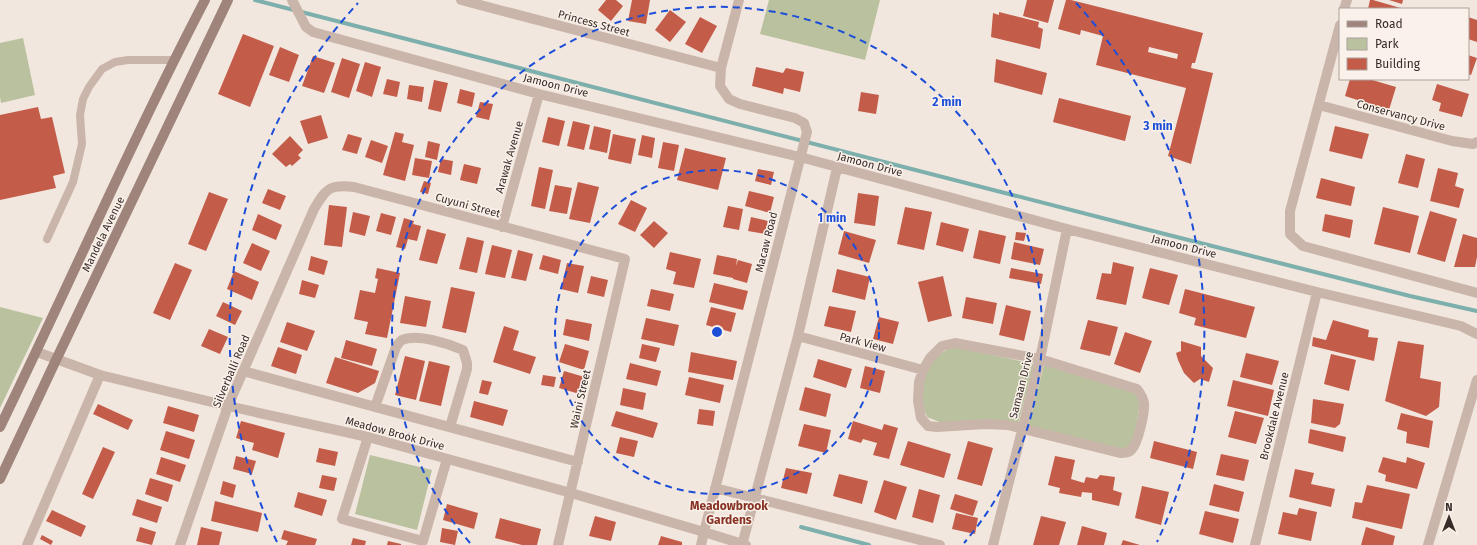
<svg xmlns="http://www.w3.org/2000/svg" width="1477" height="545" font-family="'Fira Sans',sans-serif">
<rect width="100%" height="100%" fill="#f2e7de"/>
<path fill="#b9c19e" d="M769,0H880L865,60L760,34Z
M23,38L35,95L1,103L0,97V43Z
M0,307L43,318L0,408Z
M956,347L1034,364L1018,424L942,423L927,417C915,391 926,352 956,347Z
M1044,365L1134,392L1140,402L1135,436L1129,447L1119,450L1028,427Z
M370,455L432,470L417,530L355,514Z"/>
<g fill="none" stroke-linecap="round" stroke-linejoin="round">
<path stroke="#7dafac" stroke-width="4" d="M255,0L1145,229L1410,296L1477,311
M801,527L869,545"/>
</g>
<path fill="#c45c4a" fill-rule="evenodd" d="M606,0H616L623,6L611,21L598,10Z
M632,0H650L646,24L628,21Z
M1027,0H1054L1048,23L1023,16Z
M1066,0H1071L1203,33L1195,63H1192L1191,68L1213,73L1191,164L1168,156L1186,88L1096,65L1103,36L1081,30L1080,35L1058,29ZM1149,47L1178,54L1177,59L1148,52Z
M1370,0H1373L1404,9H1368Z
M1389,0H1403L1402,4Z
M670,10L686,22L670,42L655,30Z
M999,12L1039,22L1038,27L1043,29L1040,49L991,37L993,13L999,15Z
M700,17L717,26L702,53L685,44Z
M1468,17L1477,20V42L1468,39Z
M243,34L274,46L250,107L218,94Z
M280,47L299,55L289,82L269,75Z
M1468,55L1477,58L1471,75L1468,74Z
M313,56L335,63L324,93L302,86Z
M342,58L360,64L349,98L331,92Z
M996,59L1047,73L1042,95L994,82Z
M365,62L381,67L372,97L356,91Z
M756,67L783,73L786,68L804,72L800,92L784,88L783,94L752,86Z
M387,79L400,82L397,97L383,94Z
M1350,79H1369L1396,87L1389,110L1345,96Z
M434,80L448,83L441,112L428,109Z
M1437,84L1469,94L1462,117L1439,111L1441,103L1432,100Z
M409,85L424,87L422,102L407,99Z
M460,89L475,93L472,107L457,103Z
M861,92L879,95L876,114L858,111Z
M1059,98L1131,116L1125,141L1053,122Z
M480,102L493,104L489,120L476,117Z
M38,107L41,119L52,117L65,173L53,176L56,188L0,200V115Z
M321,115L328,138L308,144L300,121Z
M548,117L565,121L559,146L542,142Z
M573,121L590,125L584,150L567,146Z
M594,126L611,130L607,153L589,149Z
M1335,126L1369,134L1362,159L1329,151Z
M395,132L404,134L402,142L414,145L405,181L383,175Z
M348,134L362,138L357,154L342,150Z
M613,134L636,139L631,164L608,159Z
M642,135L655,138L652,158L638,155Z
M290,136L303,150L298,155L301,158L292,166L290,164L286,167L272,154Z
M371,140L388,146L382,163L365,157Z
M428,141L440,144L437,160L425,157Z
M663,142L679,145L674,171L658,168Z
M685,148L726,158L718,190L677,180Z
M1406,154L1425,159L1418,188L1398,183Z
M415,158L432,161L429,178L412,175Z
M441,159L453,161L451,175L438,172Z
M464,164L481,168L477,184L460,180Z
M539,167L553,170L545,209L531,206Z
M1438,168L1458,173L1455,186L1464,189L1459,208L1430,201Z
M758,169L774,172L771,185L755,181Z
M1321,178L1355,187L1351,206L1316,198Z
M424,181L431,183L428,194L420,192Z
M578,182L599,187L590,223L569,219Z
M555,185L572,188L567,214L549,211Z
M268,189L286,196L280,210L262,203Z
M749,191L774,197L770,213L745,206Z
M209,192L228,199L206,251L188,244Z
M858,193L879,196L875,226L854,223Z
M631,200L647,208L635,232L618,224Z
M329,205L347,207L342,247L324,245Z
M728,206L743,209L739,230L723,227Z
M905,207L932,212L924,250L897,244Z
M1383,207L1419,216L1410,253L1374,244Z
M1430,211L1457,219L1445,262L1417,254Z
M353,212L370,216L365,236L349,232Z
M381,213L396,217L391,235L376,231Z
M258,214L282,225L276,240L252,230Z
M1325,214L1353,220L1350,238L1322,231Z
M751,217L768,221L765,234L748,231Z
M404,218L414,221L413,224L421,226L417,241L408,239L405,249L396,247Z
M654,221L668,233L654,248L640,235Z
M941,222L969,229L963,252L936,245Z
M427,229L446,234L437,264L419,260Z
M979,230L1006,236L1000,264L973,258Z
M844,231L876,240L869,263L838,254Z
M1016,232L1026,233L1024,241L1015,240Z
M1463,234L1477,238V257L1475,267H1454Z
M467,237L484,241L477,273L459,269Z
M1014,242L1044,249L1040,265L1011,259Z
M252,243L270,251L261,271L243,263Z
M492,245L512,250L505,278L485,274Z
M518,250L533,254L526,281L511,278Z
M670,252L701,259L694,288L673,284L676,272L666,269Z
M543,255L561,260L558,274L539,269Z
M717,255L737,259L736,266L738,260L752,264L747,283L733,279V278L713,274Z
M311,256L328,261L324,275L308,270Z
M1113,262L1134,267L1126,305L1096,299L1102,273L1111,274Z
M175,263L192,270L170,320L153,313Z
M567,263L584,266L578,293L561,289Z
M377,268L400,273L387,338L365,334L368,322L354,319L360,290L375,293L378,279L375,278Z
M1011,268L1043,274L1041,284L1009,278Z
M1150,268L1178,275L1169,305L1142,298Z
M837,269L870,277L865,300L832,292Z
M234,271L259,282L252,300L227,289Z
M591,276L608,280L604,297L587,293Z
M943,276L952,316L928,322L918,282Z
M302,280L319,285L315,298L299,294Z
M714,283L748,291L743,310L709,302Z
M451,287L475,292L466,333L442,328Z
M651,289L674,294L670,311L647,306Z
M1185,289L1255,307L1246,338L1194,325L1196,318L1179,313Z
M405,296L431,301L426,327L400,323Z
M966,297L997,303L993,324L962,318Z
M223,302L242,311L235,325L216,316Z
M1006,305L1031,311L1024,341L999,335Z
M829,306L856,311L851,332L824,326Z
M711,307L736,313L731,332L706,325Z
M879,317L899,322L893,344L873,339Z
M646,318L679,325L674,346L641,339Z
M566,319L592,324L589,341L563,335Z
M1088,320L1118,327L1110,356L1080,349Z
M1333,320L1369,330L1368,337L1378,338L1374,361L1312,346L1313,337L1326,340Z
M287,322L315,331L307,351L280,342Z
M504,326L519,331L513,350L536,357L530,374L493,362Z
M209,329L228,337L220,354L201,346Z
M1125,332L1152,341L1140,373L1114,364Z
M346,340L377,349L372,366L341,358Z
M1181,341L1201,347V356L1213,368L1209,382L1200,379L1194,383L1184,373L1178,360L1176,353L1181,351Z
M1398,341L1424,345L1420,378L1441,382L1439,407L1426,416L1385,401Z
M565,344L589,351L584,370L559,362Z
M642,344L660,348L656,362L639,358Z
M278,347L302,355L296,374L271,366Z
M691,352L737,361L733,380L688,372Z
M1246,353L1279,361L1272,385L1240,377Z
M1331,354L1356,360L1349,391L1324,384Z
M405,356L425,361L416,400L395,395Z
M335,357L379,371L375,383L358,393L326,383Z
M818,359L852,369L846,388L813,377Z
M429,361L450,366L441,406L419,401Z
M630,363L661,371L657,386L626,379Z
M865,366L885,371L880,393L860,388Z
M564,371L588,378L583,395L559,388Z
M543,375L556,377L554,387L541,385Z
M689,377L724,385L720,403L685,395Z
M482,380L492,382L488,395L479,393Z
M1233,380L1274,390L1268,416L1227,406Z
M805,387L831,394L826,417L799,410Z
M623,388L646,393L643,410L620,405Z
M1313,399L1344,404L1340,424L1335,428L1311,423Z
M474,401L508,410L503,426L470,417Z
M98,404L133,420L128,430L93,414Z
M168,406L199,415L194,432L163,423Z
M699,409L715,411L713,426L697,424Z
M616,411L658,423L653,438L611,426Z
M1235,411L1264,418L1256,444L1228,437Z
M1401,413L1433,421L1429,448L1406,443L1407,432L1397,429Z
M241,421L285,433L278,458L252,450L254,443L236,438Z
M853,421L882,430L884,424L898,428L889,459L873,455L877,443L863,439L861,443L848,439Z
M804,424L831,430L826,453L798,446Z
M1310,429L1346,437L1343,452L1308,443Z
M166,431L195,440L189,459L160,450Z
M620,437L638,441L634,457L616,453Z
M908,441L951,454L944,478L900,465Z
M968,441L993,448L982,486L957,479Z
M1154,441L1197,452L1193,469L1150,458Z
M103,447L115,452L93,499L82,494Z
M319,448L338,452L335,466L316,462Z
M1221,454L1249,460L1244,481L1216,475Z
M236,456L256,461L252,474L233,469Z
M1055,456L1075,460L1071,479L1084,483L1086,477L1097,479L1100,475L1115,477L1113,490L1122,493L1119,506L1092,500V493L1082,492L1081,497L1059,493L1060,488L1048,485Z
M161,457L186,465L180,482L156,474Z
M1383,457L1406,463L1407,457L1425,463L1417,489L1385,481L1386,475L1378,472Z
M786,468L812,473L807,494L781,488Z
M1295,469L1314,473L1311,484L1335,489L1331,507L1289,497Z
M839,474L868,481L862,504L833,496Z
M322,475L337,478L334,491L319,488Z
M150,478L173,485L168,502L145,494Z
M884,480L907,487L896,520L874,512Z
M223,481L236,485L233,498L220,494Z
M1214,484L1244,492L1239,512L1209,505Z
M1367,485L1410,494L1402,529L1352,518L1355,502L1362,503Z
M1142,486L1169,492L1161,525L1135,518Z
M919,489L940,495L933,523L912,517Z
M298,492L327,500L322,516L294,507Z
M955,494L978,501L973,516L950,509Z
M137,499L162,507L157,523L132,515Z
M215,501L262,513L258,532L211,521Z
M447,504L478,513L474,529L443,520Z
M1299,508L1317,512L1311,541L1278,534L1283,512L1297,515Z
M52,510L86,526L81,537L46,521Z
M1205,511L1239,519L1233,543L1199,534Z
M956,513L978,518L975,534L952,529Z
M595,516L616,522L611,541L589,536Z
M1041,516L1066,522L1059,545H1033Z
M500,518L541,529L537,545H522L495,538Z
M1082,526L1107,533L1104,545H1077Z
M140,527L156,532L152,545L136,541Z
M201,527L222,532L219,545H197Z
M1366,527L1395,536L1393,545H1361Z
M442,528L458,531L455,545L440,542Z
M284,530L317,539L315,545H286L288,541L281,539Z
M42,535L53,541L51,545L40,539Z
M661,536L682,542V545H658Z
M353,538L366,541L365,545H351Z
M1123,540L1140,545H1121Z
M388,541L401,544V545H387Z"/>
<g fill="none" stroke-linecap="round" stroke-linejoin="round">
<path stroke="#cab5aa" stroke-width="8" d="M47,239L73,182L82,144L80,115L83,99L89,87L102,69L115,62L128,60H174"/>
<path stroke="#cab5aa" stroke-width="10" d="M292,0L306,27L313,32L539,94L800,157L1067,229L1317,292L1461,326L1477,334
M461,0L721,68
M739,0L721,68L720,86L729,99L740,104L795,118L804,123L807,132L704,532L746,545
M1344,9L1347,0
M1340,25L1290,211V234L1303,246L1477,293
M1319,105L1452,141L1473,144L1477,142
M502,227L539,94
M798,336L923,370
M955,343L1040,359L1137,389C1141,394 1143,397 1144,403C1145,412 1138,443 1132,449C1129,453 1125,453 1120,453L1008,425L985,424L937,427L928,426L921,418L918,401L919,382L923,370L930,358L942,346Z
M243,371L578,462
M375,407L396,347C398,344 400,341 402,340C417,333 449,344 463,350L467,363V369L450,427
M368,437L342,519L423,541L447,459
M715,488L940,545
M27,545L100,375
M180,545L228,406L314,209C326,189 329,184 354,187L625,259L558,545
M742,545L798,336L837,168
M993,545L1040,359L1067,229
M1255,545L1317,292
M1428,545L1477,380"/>
<path stroke="#cab5aa" stroke-width="10" d="M37,352L100,375L228,406L368,437L571,493L704,532L701,545"/>
<path stroke="#9e847b" stroke-width="10" d="M0,427C69,285 132,140 205,0
M0,479L56,360L228,0"/>
</g>
<g fill="none" stroke="#1d4ed8" stroke-width="2" stroke-dasharray="7 5">
<circle cx="717" cy="332" r="162"/>
<path d="M470 543A325 325 0 1 1 964 543"/>
<path d="M277 542A487 487 0 0 1 358 3M1076 3A487 487 0 0 1 1157 542"/>
</g>
<g text-anchor="middle" stroke-width="3" stroke-linejoin="round" paint-order="stroke">
<g font-size="11" fill="#382c29" stroke="#faf1ea">
<text transform="translate(594 23) rotate(15)" y="4">Princess Street</text>
<text transform="translate(556 85) rotate(14)" y="4">Jamoon Drive</text>
<text transform="translate(1401 115) rotate(15)" y="4">Conservancy Drive</text>
<text transform="translate(509 157) rotate(-74)" y="4">Arawak Avenue</text>
<text transform="translate(870 164) rotate(15)" y="4">Jamoon Drive</text>
<text transform="translate(468 205) rotate(15)" y="4">Cuyuni Street</text>
<text transform="translate(103 234) rotate(-64)" y="4">Mandela Avenue</text>
<text transform="translate(766 242) rotate(-76)" y="4">Macaw Road</text>
<text transform="translate(1184 246) rotate(14)" y="4">Jamoon Drive</text>
<text transform="translate(863 342) rotate(15)" y="4">Park View</text>
<text transform="translate(231 371) rotate(-67)" y="4">Silverballi Road</text>
<text transform="translate(1021 385) rotate(-76)" y="4">Samaan Drive</text>
<text transform="translate(580 399) rotate(-77)" y="4">Waini Street</text>
<text transform="translate(1274 416) rotate(-76)" y="4">Brookdale Avenue</text>
<text transform="translate(395 433) rotate(15)" y="4">Meadow Brook Drive</text>
</g>
<g font-size="12" font-weight="bold" fill="#863123" stroke="#faf1ea">
<text x="729" y="510">Meadowbrook<tspan x="729" dy="14">Gardens</tspan></text>
</g>
</g>
<circle cx="717" cy="332" r="6" fill="#1d4ed8" stroke="#faf1ea" stroke-width="2"/>
<g font-size="12" text-anchor="middle" font-weight="bold" fill="#1d4ed8" stroke="#faf1ea" stroke-width="3" stroke-linejoin="round" paint-order="stroke">
<text x="947" y="106">2 min</text>
<text x="1158" y="130">3 min</text>
<text x="832" y="222">1 min</text>
</g>
<rect x="1339" y="8" width="130" height="72" fill="#faf1ea" stroke="#aca29d"/>
<rect x="1347" y="21" width="20" height="6" fill="#9e847b" stroke="#aca29d"/>
<text x="1375" y="28" font-size="12" fill="#382c29">Road</text>
<rect x="1347" y="38" width="20" height="12" fill="#b9c19e" stroke="#aca29d"/>
<text x="1375" y="48" font-size="12" fill="#382c29">Park</text>
<rect x="1347" y="58" width="20" height="12" fill="#c45c4a" stroke="#aca29d"/>
<text x="1375" y="68" font-size="12" fill="#382c29">Building</text>
<g transform="translate(1449 517)" stroke="#faf1ea" stroke-width="3" paint-order="stroke">
<path d="M0-3L7 15L0 10L-7 15Z" fill="#382c29"/>
<text y="-6" font-size="11" font-weight="bold" text-anchor="middle" fill="#382c29">N</text>
</g>
</svg>
